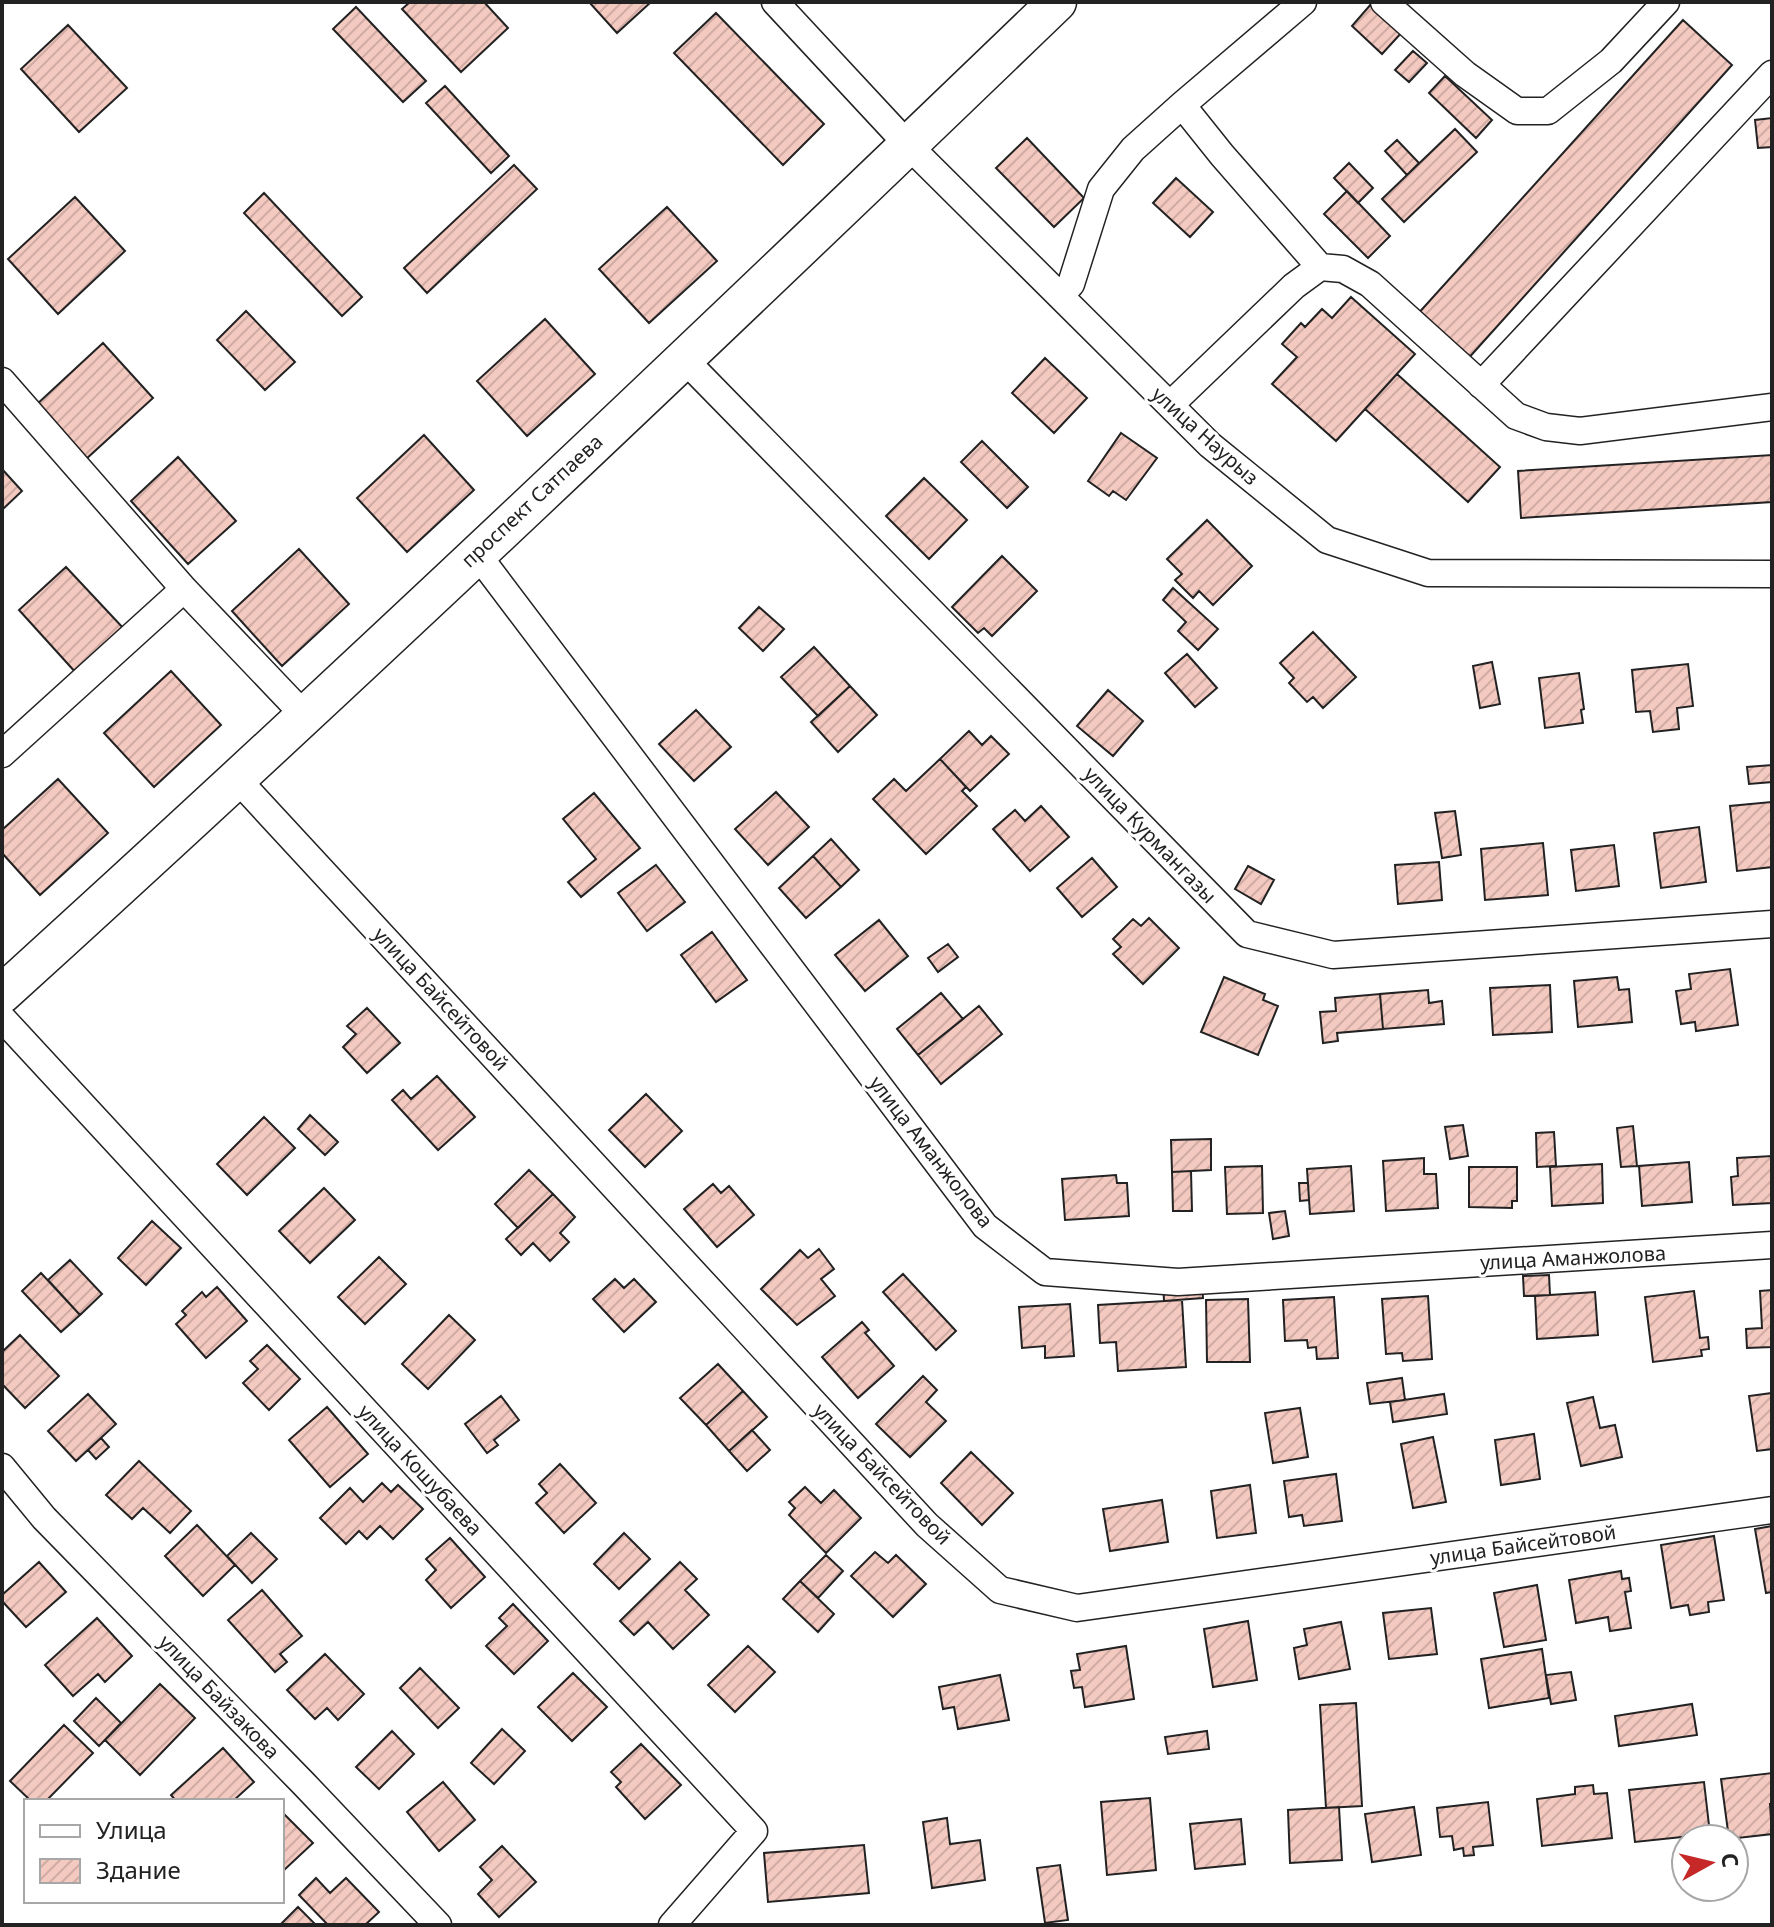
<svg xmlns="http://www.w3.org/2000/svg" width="1774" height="1927" font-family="'Noto Sans',sans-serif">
<defs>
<pattern id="building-hatch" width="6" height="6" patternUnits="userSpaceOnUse" patternTransform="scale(2)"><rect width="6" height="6" fill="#f3c9c0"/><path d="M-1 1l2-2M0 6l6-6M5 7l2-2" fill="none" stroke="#d0aca5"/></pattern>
</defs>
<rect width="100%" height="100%" fill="#fff"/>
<path fill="url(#building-hatch)" stroke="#222" stroke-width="2" d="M410,2H484L508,28L461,72L402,9Z
M589,2H651L617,33Z
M1372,3L1403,31L1382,54L1352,26Z
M356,7L426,81L403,102L333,29Z
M716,13L824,124L783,165L674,53Z
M1683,20L1732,65L1466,361L1416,316Z
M68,25L127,88L79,132L21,69Z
M1413,51L1427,63L1409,82L1395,70Z
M1445,76L1492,120L1476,138L1429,93Z
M445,86L509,156L491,173L426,103Z
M1772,118V147L1758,148L1755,120Z
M1455,129L1477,152L1404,222L1382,199Z
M1027,138L1084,198L1054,227L996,168Z
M1397,140L1419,163L1407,175L1385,151Z
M1349,163L1373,188L1358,203L1334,178Z
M514,165L537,189L427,293L404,268Z
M1176,178L1213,212L1190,237L1153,203Z
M1347,191L1390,236L1368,258L1324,214Z
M264,193L362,297L342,316L244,213Z
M75,197L125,251L58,314L8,259Z
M667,207L717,261L649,323L599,269Z
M1351,297L1415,354L1336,441L1272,384L1297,357L1282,344L1301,323L1305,327L1322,309L1332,318Z
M246,311L295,362L265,390L217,340Z
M545,319L595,374L527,436L477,381Z
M103,343L153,398L85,460L36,405Z
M1045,358L1087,398L1054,433L1012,393Z
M1397,374L1500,467L1468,502L1365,409Z
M1121,433L1157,458L1126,500L1113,491L1109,496L1088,481Z
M424,435L474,490L407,552L357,498Z
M982,441L1028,487L1007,508L961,462Z
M1772,455V502L1521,518L1518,471Z
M178,457L236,521L188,564L131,501Z
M2,469L22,491L2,510Z
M924,478L967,520L929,559L886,516Z
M1207,520L1252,566L1213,605L1199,591L1193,598L1175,580L1182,574L1167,559Z
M299,549L349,604L282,666L232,611Z
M1002,556L1037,591L992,636L984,628L978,633L952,607Z
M66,567L125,630L77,674L19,610Z
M1173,588L1218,629L1198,650L1178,631L1186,622L1163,600Z
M759,607L784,629L763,651L739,628Z
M1313,632L1356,677L1323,708L1313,697L1307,702L1289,683L1294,678L1280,663Z
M814,647L850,686L818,716L781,677Z
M1187,654L1217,688L1195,707L1165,673Z
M1492,662L1500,704L1480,708L1473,666Z
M1688,664L1693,706L1677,708L1679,729L1653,732L1650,711L1636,712L1632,670Z
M171,671L221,725L154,787L104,733Z
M1579,673L1584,709L1581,710L1583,723L1545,728L1539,678Z
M850,686L877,715L838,752L811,722Z
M1108,690L1143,721L1113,756L1077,726Z
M696,710L731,747L694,781L659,744Z
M969,731L982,745L991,736L1009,754L970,791L940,759Z
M940,759L966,787L962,791L977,806L926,854L873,799L894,779L906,791Z
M1772,765V782L1749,784L1747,767Z
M58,779L108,833L40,895L2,853V830Z
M776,792L809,827L768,865L735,829Z
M594,793L640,848L581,897L568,882L596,859L563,819Z
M1771,802L1772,867L1737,871L1730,806Z
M1041,806L1069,837L1030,871L993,829L1015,810L1025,821Z
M1455,811L1461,855L1442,858L1435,813Z
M1699,827L1706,882L1661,888L1654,833Z
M831,839L859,870L841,887L813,856Z
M1543,843L1548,895L1485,900L1481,849Z
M1614,845L1619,886L1576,891L1571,850Z
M813,856L841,887L806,918L779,888Z
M1092,858L1117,887L1082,917L1057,888Z
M1439,862L1442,900L1398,904L1395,865Z
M656,865L685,902L647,931L618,893Z
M1248,866L1274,880L1261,904L1235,889Z
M1149,918L1179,948L1143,984L1113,954L1121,947L1113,939L1133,919L1141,926Z
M879,920L908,956L865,991L835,955Z
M712,932L747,980L716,1002L681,955Z
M948,944L958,957L938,972L928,958Z
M1730,969L1738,1025L1696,1031L1695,1022L1681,1024L1676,991L1691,989L1689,974Z
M1224,977L1265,994L1263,1000L1278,1006L1258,1055L1201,1032Z
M1617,977L1619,990L1629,989L1632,1022L1578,1027L1574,981Z
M1550,985L1552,1032L1493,1035L1490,988Z
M1428,990L1429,1003L1442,1001L1444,1024L1383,1029L1380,994Z
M941,993L963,1019L918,1055L897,1029Z
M1380,994L1383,1029L1337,1033L1338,1041L1323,1043L1320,1012L1336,1011L1335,998Z
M979,1006L1002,1034L941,1084L918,1055Z
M367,1008L400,1043L367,1073L343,1047L356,1034L347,1026Z
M437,1076L475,1117L438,1150L392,1100L403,1090L411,1099Z
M646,1094L682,1131L645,1167L609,1130Z
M310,1115L338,1142L325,1155L298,1129Z
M264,1117L295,1148L247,1195L217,1164Z
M1463,1125L1468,1156L1450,1159L1445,1127Z
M1633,1126L1637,1166L1621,1167L1617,1128Z
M1554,1132L1556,1166L1537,1167L1536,1133Z
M1211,1139V1170L1172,1172L1171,1140Z
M1772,1156V1203L1733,1205L1731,1177L1738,1176L1737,1158Z
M1424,1158V1174H1436L1438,1208L1386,1211L1383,1161Z
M1689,1162L1692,1202L1642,1206L1639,1166Z
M1602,1164L1603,1203L1552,1206L1550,1167Z
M1262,1166L1263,1213L1227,1214L1225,1167Z
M1351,1166L1354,1211L1310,1214L1307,1169Z
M1469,1167H1517V1201H1512V1208L1469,1207Z
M529,1170L553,1194L518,1228L495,1204Z
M1191,1171L1192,1211H1173L1172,1172Z
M1116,1175L1117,1183H1127L1129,1216L1065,1220L1062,1179Z
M1299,1183H1308L1309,1200L1300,1201Z
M713,1184L721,1193L729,1186L754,1215L717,1247L684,1209Z
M324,1188L355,1220L310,1263L279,1231Z
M553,1194L575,1217L560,1233L569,1242L550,1261L533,1243L521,1255L506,1239Z
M1285,1211L1289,1236L1273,1239L1269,1213Z
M152,1221L181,1248L146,1285L118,1258Z
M819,1249L834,1269L821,1279L835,1296L797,1325L761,1289L800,1250L808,1258Z
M379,1257L406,1284L365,1324L338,1297Z
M70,1260L102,1294L80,1315L48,1280Z
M41,1273L80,1315L61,1332L22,1291Z
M903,1274L956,1331L936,1350L883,1292Z
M1549,1275L1550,1295L1524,1296L1523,1276Z
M615,1279L624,1288L634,1279L656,1302L624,1332L593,1299Z
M1202,1280L1203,1298L1164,1301L1163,1283Z
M217,1287L247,1321L206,1358L176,1324L186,1315L182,1311L202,1292L206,1297Z
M1772,1290V1347L1747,1348L1746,1329L1762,1328L1760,1291Z
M1694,1291L1700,1338L1708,1337L1709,1349L1701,1350L1702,1356L1653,1362L1645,1297Z
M1595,1292L1598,1335L1537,1339L1535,1296Z
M1428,1296L1432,1359L1403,1361L1402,1353L1386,1354L1382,1299Z
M1334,1297L1338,1358L1317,1359L1316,1347L1308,1348L1307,1340L1285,1341L1283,1300Z
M1248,1299L1250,1362H1207L1206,1300Z
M1182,1300L1186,1367L1118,1371L1116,1342L1100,1343L1098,1305Z
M1070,1304L1074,1356L1045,1358V1346L1022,1348L1019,1307Z
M449,1315L475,1340L428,1389L402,1364Z
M862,1322L869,1330L865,1333L894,1366L858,1398L822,1357Z
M20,1335L59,1376L25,1408L2,1384V1352Z
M267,1345L300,1379L269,1410L243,1383L258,1369L250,1361Z
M718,1364L743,1391L706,1425L680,1398Z
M923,1376L937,1390L926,1402L946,1421L910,1457L876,1424Z
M1402,1378L1405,1400L1370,1404L1367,1383Z
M743,1391L767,1417L729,1451L706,1425Z
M1772,1393V1449L1757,1451L1749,1396Z
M88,1394L116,1424L76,1461L48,1431Z
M1444,1394L1447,1414L1393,1422L1390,1402Z
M501,1396L519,1420L494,1440L498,1445L487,1453L465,1424Z
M1593,1397L1600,1428L1615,1425L1622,1457L1581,1466L1567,1403Z
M327,1407L368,1454L330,1487L289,1440Z
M1300,1408L1308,1457L1273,1463L1265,1413Z
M752,1430L770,1450L747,1471L729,1451Z
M1534,1434L1540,1479L1501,1485L1495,1440Z
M1433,1437L1446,1502L1413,1508L1401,1444Z
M101,1438L109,1447L96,1459L88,1450Z
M971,1452L1013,1493L982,1525L941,1483Z
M139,1461L191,1511L170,1533L143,1508L132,1519L106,1495Z
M560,1464L596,1503L564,1533L536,1503L547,1493L539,1484Z
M1336,1474L1342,1521L1304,1526L1302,1515L1289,1517L1284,1481Z
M382,1483L391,1492L398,1485L423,1509L393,1539L380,1526L367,1539L359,1531L346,1544L320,1518L350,1488L363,1502Z
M1250,1485L1256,1533L1217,1538L1211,1491Z
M805,1487L821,1503L834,1490L861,1518L826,1553L789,1515L795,1508L789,1502Z
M1162,1500L1168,1542L1110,1551L1103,1509Z
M197,1525L235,1565L203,1596L165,1556Z
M1772,1526V1592L1766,1593L1755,1529Z
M251,1533L277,1559L252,1583L227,1556Z
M624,1533L650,1559L619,1589L594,1564Z
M1714,1536L1724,1600L1708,1602L1709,1612L1690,1615L1688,1605L1671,1608L1661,1545Z
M450,1538L485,1577L451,1608L426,1580L436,1570L426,1559Z
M875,1552L888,1563L896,1555L926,1584L893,1617L851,1576Z
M826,1555L843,1571L818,1598L800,1581Z
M39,1562L66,1592L26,1627L2,1601V1595Z
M680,1562L697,1579L685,1590L709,1615L673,1649L648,1622L634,1635L620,1621Z
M1621,1571L1622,1579L1629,1578L1631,1591L1625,1592L1631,1628L1610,1631L1608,1617L1576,1623L1569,1580Z
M800,1581L834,1614L818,1632L783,1599Z
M1537,1585L1546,1640L1504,1647L1494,1593Z
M262,1590L302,1636L280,1654L287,1662L275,1672L228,1620Z
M513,1604L548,1641L514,1674L486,1646L507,1626L499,1618Z
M1431,1608L1437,1654L1389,1659L1383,1613Z
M97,1618L132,1656L105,1682L98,1674L73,1696L45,1665Z
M1248,1621L1257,1680L1213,1687L1204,1629Z
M1341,1622L1350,1669L1299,1679L1294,1648L1307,1645L1304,1629Z
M748,1646L775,1672L735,1712L708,1685Z
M1126,1646L1134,1699L1085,1707L1082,1687L1074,1688L1071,1671L1080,1670L1077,1654Z
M1542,1649L1549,1698L1489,1708L1481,1659Z
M325,1654L364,1694L338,1720L327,1708L315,1719L287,1690Z
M420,1668L459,1708L438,1728L400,1688Z
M1571,1672L1576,1700L1551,1704L1546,1675Z
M573,1673L607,1707L572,1741L538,1707Z
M1000,1675L1009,1720L958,1729L954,1707L943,1709L939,1687Z
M160,1684L195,1718L140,1775L105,1740Z
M96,1698L121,1723L99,1746L74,1721Z
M1356,1703L1362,1806L1326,1808L1320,1705Z
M1692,1704L1697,1735L1619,1746L1615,1716Z
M64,1725L93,1753L46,1801H31L10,1781Z
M502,1729L525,1751L494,1784L471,1763Z
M392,1731L414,1754L379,1789L356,1767Z
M1207,1731L1209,1749L1168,1754L1165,1737Z
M641,1744L681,1785L645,1819L616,1787L621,1782L611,1772Z
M223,1748L254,1782L233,1801H176L171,1795Z
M1772,1773V1804H1770L1772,1834L1729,1839L1721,1779Z
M443,1782L475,1820L439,1851L407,1812Z
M1704,1782L1710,1834L1635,1842L1629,1790Z
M1593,1785L1594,1794L1607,1793L1612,1838L1542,1846L1537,1799L1575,1794V1787Z
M1150,1798L1156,1870L1107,1875L1101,1802Z
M1488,1802L1493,1845L1473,1847L1474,1855L1464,1856L1463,1848L1454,1850L1452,1836L1440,1837L1437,1808Z
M1339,1807L1342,1860L1290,1863L1288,1810Z
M1414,1807L1421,1855L1372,1862L1365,1814Z
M282,1812L313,1843L282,1872Z
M947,1818L950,1844L980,1840L985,1880L932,1888L923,1822Z
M1241,1819L1245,1864L1195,1869L1190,1824Z
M864,1845L869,1893L768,1902L764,1853Z
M502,1846L536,1882L499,1917L478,1894L492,1880L480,1867Z
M1060,1865L1068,1920L1045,1923L1037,1868Z
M316,1878L330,1893L346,1878L379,1912L365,1925H328L299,1895Z
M298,1907L315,1924L280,1925Z"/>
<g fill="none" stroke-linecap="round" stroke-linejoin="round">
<g stroke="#222" stroke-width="29">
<path id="street" d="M775,2L908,145L1210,445L1327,540L1428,573L1772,574
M1303,2L1182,105L1222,155L1320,267
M1384,2L1465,74L1517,111H1548L1611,61L1666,2
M1060,296L1071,284L1101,189L1133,149L1182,105
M683,358L1247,934L1333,955L1772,924
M2,381L184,589L305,716
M1481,385L1772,74
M1170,405L1294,286L1320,267L1343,269L1370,284L1516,416L1546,427L1580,431L1772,407
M477,554L985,1226L1045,1272L1178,1282L1772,1245
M2,754L184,589
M238,780L927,1525L1000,1590L1077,1608L1772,1510
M2,1018L754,1831L672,1925
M2,1467L44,1518L304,1784L438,1925"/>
</g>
<g stroke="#222" stroke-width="41">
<path id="secondary" d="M2,994C359,670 709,337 1057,2"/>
</g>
<use href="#street" stroke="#fff" stroke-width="26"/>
<use href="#secondary" stroke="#fff" stroke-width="38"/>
</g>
<g text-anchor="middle" stroke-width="6" stroke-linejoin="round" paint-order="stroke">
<g font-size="20" fill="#222" stroke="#fff">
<text transform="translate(1205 436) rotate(42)" y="7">улица Наурыз</text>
<text transform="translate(532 501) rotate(-43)" y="7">проспект Сатпаева</text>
<text transform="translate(1150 835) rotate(46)" y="7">улица Курмангазы</text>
<text transform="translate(441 999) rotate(47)" y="7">улица Байсейтовой</text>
<text transform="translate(931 1152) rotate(52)" y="7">улица Аманжолова</text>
<text transform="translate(1573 1258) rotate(-3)" y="7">улица Аманжолова</text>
<text transform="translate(420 1470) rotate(47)" y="7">улица Кошубаева</text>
<text transform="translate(882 1474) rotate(46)" y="7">улица Байсейтовой</text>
<text transform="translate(1523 1545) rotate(-8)" y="7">улица Байсейтовой</text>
<text transform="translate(219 1697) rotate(46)" y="7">улица Байзакова</text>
</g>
</g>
<rect width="1774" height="1927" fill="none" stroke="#222222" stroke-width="8"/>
<rect x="24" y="1799" width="260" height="104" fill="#ffffff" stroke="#a7a7a7" stroke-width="2"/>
<rect x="40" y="1825" width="40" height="12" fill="#ffffff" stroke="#a7a7a7" stroke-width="2"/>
<text x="96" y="1839" font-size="24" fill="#222222">Улица</text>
<rect x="40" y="1859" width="40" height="24" fill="url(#building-hatch)" stroke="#a7a7a7" stroke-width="2"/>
<text x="96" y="1879" font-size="24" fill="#222222">Здание</text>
<g transform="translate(1710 1863) rotate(82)"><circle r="38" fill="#ffffff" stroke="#a7a7a7" stroke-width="2"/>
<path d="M0-6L14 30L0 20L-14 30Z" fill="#c62828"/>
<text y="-12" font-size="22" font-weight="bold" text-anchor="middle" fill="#222222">С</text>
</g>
</svg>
